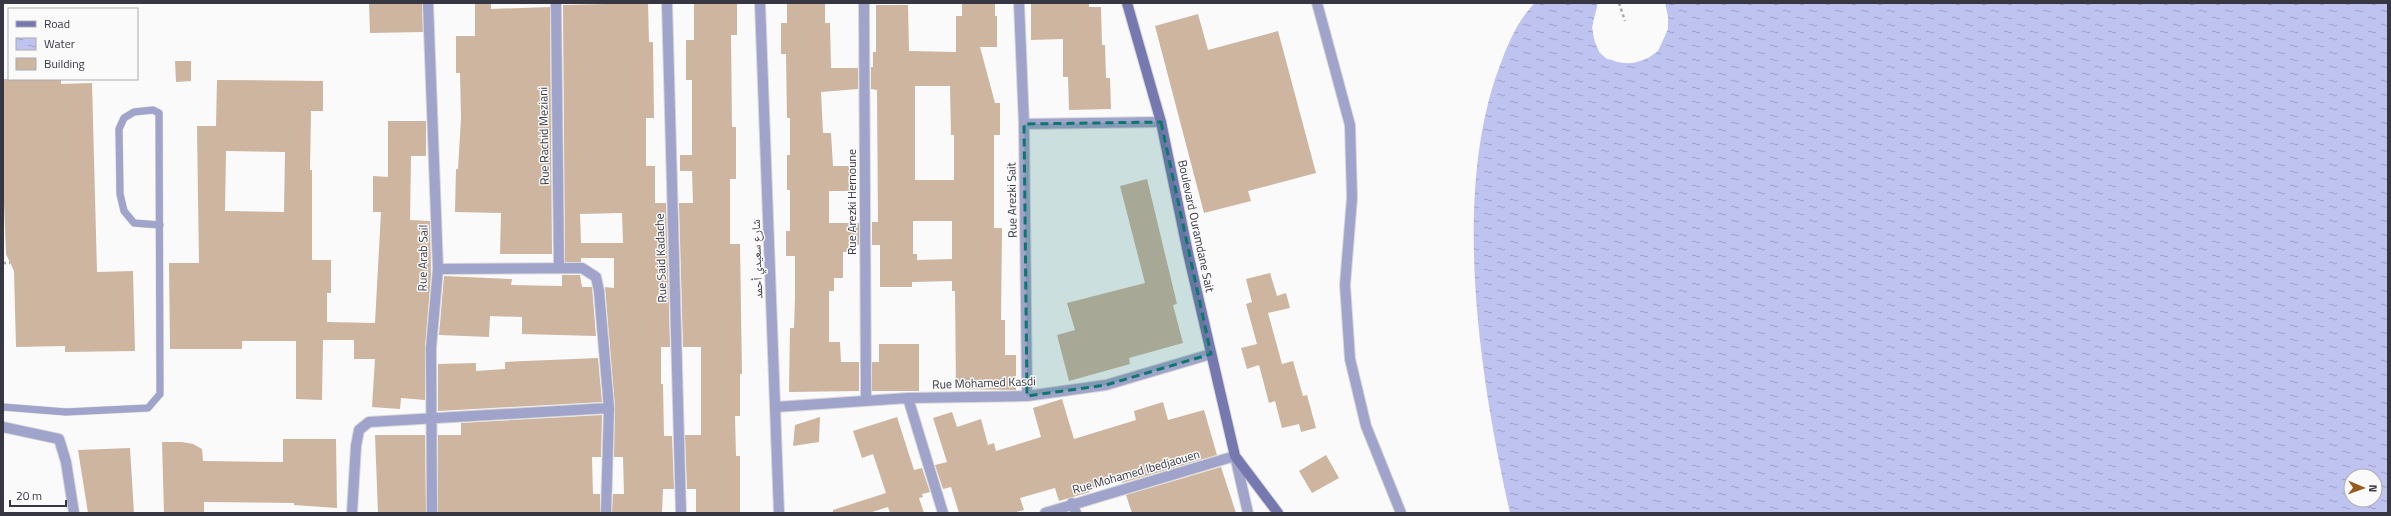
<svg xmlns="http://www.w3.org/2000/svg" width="2391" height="516" font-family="'Titillium Web','Noto Naskh Arabic',sans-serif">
<defs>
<pattern id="water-ripples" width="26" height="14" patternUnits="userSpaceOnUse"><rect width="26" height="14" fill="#bfc3f0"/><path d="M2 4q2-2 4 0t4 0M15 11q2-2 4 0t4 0" fill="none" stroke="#9c9fc4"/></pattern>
</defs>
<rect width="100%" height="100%" fill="#fafafa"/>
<path fill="url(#water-ripples)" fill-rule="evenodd" d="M1535,3H1598C1597,11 1593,19 1593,27C1590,80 1681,77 1665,3H2388V513H1510C1480,379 1450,190 1502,60C1510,39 1519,19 1535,3ZM2351,476H2375V500H2351Z"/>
<path fill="#fafafa" d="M1598,3L1600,4L1594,28L1600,51L1608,57L1632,61L1647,56L1656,50L1662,41L1666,29V17L1663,3H1665L1668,17V29L1658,51L1648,58L1632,63L1607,59L1599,52L1592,28Z"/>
<path fill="#cdb5a0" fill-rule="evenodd" d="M369,3H422L423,32L370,33Z
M475,3H491V9L550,7L552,254H500L501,213L455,212L456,169H458L461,118L460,73H456V36H475Z
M648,3L649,42H653L654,118H646V166H655V203H666L670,347H661V384H663L664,436H672L674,489H663L662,513H612L613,494H624L623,457H614L615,407L605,287L614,288V258H581V262H565L563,7V5ZM622,213L623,243H581L580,214Z
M694,3H737V35H731L732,127H736V179H730V244H740L742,374H740V416H735L736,456H740V513H696V489H687L685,435H701V347H683L679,203H693L692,171H680V155H692V80H686V40H694Z
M787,3H825V23H830L831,68H858V89L821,92L823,133H831L833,166H850V191H829V223H859V245H850V252H843V278H834V291H829V342H840L841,362H859V391L789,392L790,328H794L795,297V256H786V231H790V190H787V155H790V118H787L786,54H781V23H787Z
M962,3H995V16H997V47H980L995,103H1000V135H994V228H1002L1001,320H1005V355H1016V390L956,389L955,291H952V281L912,282V287H880V245H872V222H878L877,90L871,89V67H873V52H876V5H908L909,51L956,52V16H962ZM915,86H950L951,135H954V180H915ZM913,221H952V259L917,260V254H913Z
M1031,3H1089V7H1101L1102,45H1105L1106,78H1110L1111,109L1069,110L1068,77H1063V39L1031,40Z
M1198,14L1208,50L1278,31L1316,173L1248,191L1251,201L1204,213L1155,26Z
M175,61H191V81L176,82Z
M3,79H61V84L92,83L97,272L133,271L135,351L65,352V346L16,347L14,271L6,254L3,178Z
M217,80L323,81V111H311L310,170H312V260H331V293H327V322L375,323L381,212H373V176L388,177V121H426V156H411L410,220L430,221L431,275L425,348V400L401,398L400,409L372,407L375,359H354V340H323L322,400L296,399V341H242V349H170L169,263H199L197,126H216ZM226,151L285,152L284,212L225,211Z
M1147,179L1177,304L1173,305L1183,343L1129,358L1130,364L1069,381L1057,335L1075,330L1067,303L1145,283L1120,186Z
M1270,273L1277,296L1286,293L1290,308L1268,313L1282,364L1293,361L1303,396L1307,395L1316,428L1301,432L1299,424L1282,428L1275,401L1269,403L1259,365L1247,369L1241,348L1257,344L1246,304L1252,302L1246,279Z
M562,275H580L582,287H592L596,336L522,334V317L490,316L489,337L439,335L444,276L512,279L511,285L562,286Z
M879,344H919V391H872V362H879Z
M598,358L602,402L438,411V364L476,363V371L505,369V362Z
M1062,399L1074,439L1136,420L1134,411L1163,402L1168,420L1204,410L1217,455L1122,483L1121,479L1089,489L1090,492L1059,501L1055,488L1020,498L1024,510L1012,513H959L951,487L943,489L935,465L947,462L933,418L952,412L957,427L981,419L988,445L994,443L996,451L1041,437L1033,408Z
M602,415L601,457H592L593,494H600V513H438V435H461V423Z
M820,417L819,442L793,446L795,425Z
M897,417L914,470L922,468L930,492L922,494L923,497L919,498L924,513H890L888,507L869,513H833V510L886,493L873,454L862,458L853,431Z
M375,435H425L426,513H378Z
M283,439H336L337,508L294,505V503L204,502V513H164L162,442H182L193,444L202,449L203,461L283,462Z
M130,448L134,513H88L78,450Z
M1326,455L1339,478L1312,493L1299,471Z
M1221,467L1236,513H1132L1126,495Z"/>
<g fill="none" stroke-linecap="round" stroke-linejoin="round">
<g stroke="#d7d7d9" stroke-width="8">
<path id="service" d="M3,407L66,412L148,408L160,394L159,113L153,110L134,112L124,118L119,129L120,194L124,211L134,223L160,225"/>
</g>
<g stroke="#d7d7d9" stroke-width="12">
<path id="minor" d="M428,3L438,269L431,348L432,513
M556,3L559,268
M667,3L681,513
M864,3L866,400
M1019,3L1024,124L1027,396
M1317,3L1350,125L1352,198L1345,285L1350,359L1366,426L1401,513
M1024,124L1161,122
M438,269L582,268L596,277L599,291L609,408L606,513
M908,398L943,513
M776,407L908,398L1027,396L1106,385L1211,354
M3,427L59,439L66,462L74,513
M1072,503L1076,513
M352,513L356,446L359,430L369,422L609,408
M1045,513L1235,456L1248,513"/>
</g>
<g stroke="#d7d7d9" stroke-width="12">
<path id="tertiary" d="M760,3L779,513"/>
</g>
<g stroke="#d7d7d9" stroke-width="12">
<path id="secondary" d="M1127,3L1161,122L1188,253L1235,456L1278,513"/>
</g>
<path stroke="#a8a8ad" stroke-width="2.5" stroke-dasharray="3 3" stroke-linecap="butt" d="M1619,3L1625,21
M3,263H10"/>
<use href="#service" stroke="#a0a3ca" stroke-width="7"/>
<use href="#minor" stroke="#a0a3ca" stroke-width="10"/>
<use href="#tertiary" stroke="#a0a3ca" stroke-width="10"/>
<use href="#secondary" stroke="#7678b0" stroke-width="10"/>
</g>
<path fill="#0f766e" fill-opacity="0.2" stroke="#0f766e" stroke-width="3" stroke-dasharray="8 5" stroke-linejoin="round" d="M1161,122L1211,354L1106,385L1027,396L1024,124Z"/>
<g text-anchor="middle" stroke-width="3" stroke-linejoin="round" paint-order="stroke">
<g font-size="12" fill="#363742" stroke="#fafafa">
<text transform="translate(544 136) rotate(-91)" y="4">Rue Rachid Meziani</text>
<text transform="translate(1012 200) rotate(-91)" y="4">Rue Arezki Sait</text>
<text transform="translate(852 202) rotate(-90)" y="4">Rue Arezki Hernoune</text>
<text transform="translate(1196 226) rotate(78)" y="4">Boulevard Ouramdane Sait</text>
<text transform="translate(423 258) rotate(-89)" y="4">Rue Arab Sail</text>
<text transform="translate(661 258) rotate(-92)" y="4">Rue Said Kadache</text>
<text transform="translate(757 259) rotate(-92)" y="4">شارع سعيدي أحمد</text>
<text transform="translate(984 383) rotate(-2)" y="4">Rue Mohamed Kasdi</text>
<text transform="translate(1136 472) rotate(-16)" y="4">Rue Mohamed Ibedjaouen</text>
</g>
</g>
<rect width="2391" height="516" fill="none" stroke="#363742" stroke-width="8"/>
<rect x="8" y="8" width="130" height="72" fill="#fafafa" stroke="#acacb0"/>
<rect x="16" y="21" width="20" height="6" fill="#7678b0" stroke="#acacb0"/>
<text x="44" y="28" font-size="12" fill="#363742">Road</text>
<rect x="16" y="38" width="20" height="12" fill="url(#water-ripples)" stroke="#acacb0"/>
<text x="44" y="48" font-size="12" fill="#363742">Water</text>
<rect x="16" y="58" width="20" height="12" fill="#cdb5a0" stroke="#acacb0"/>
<text x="44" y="68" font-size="12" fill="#363742">Building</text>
<g transform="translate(2363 488) rotate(92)"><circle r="19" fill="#fafafa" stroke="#acacb0"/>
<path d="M0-3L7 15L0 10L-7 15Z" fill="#975c1c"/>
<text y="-6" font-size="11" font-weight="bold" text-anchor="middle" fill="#363742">N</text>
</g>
<path d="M10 500v6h56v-6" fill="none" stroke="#363742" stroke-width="2"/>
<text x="16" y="500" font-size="12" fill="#363742" stroke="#fafafa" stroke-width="3" paint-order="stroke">20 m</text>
</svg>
